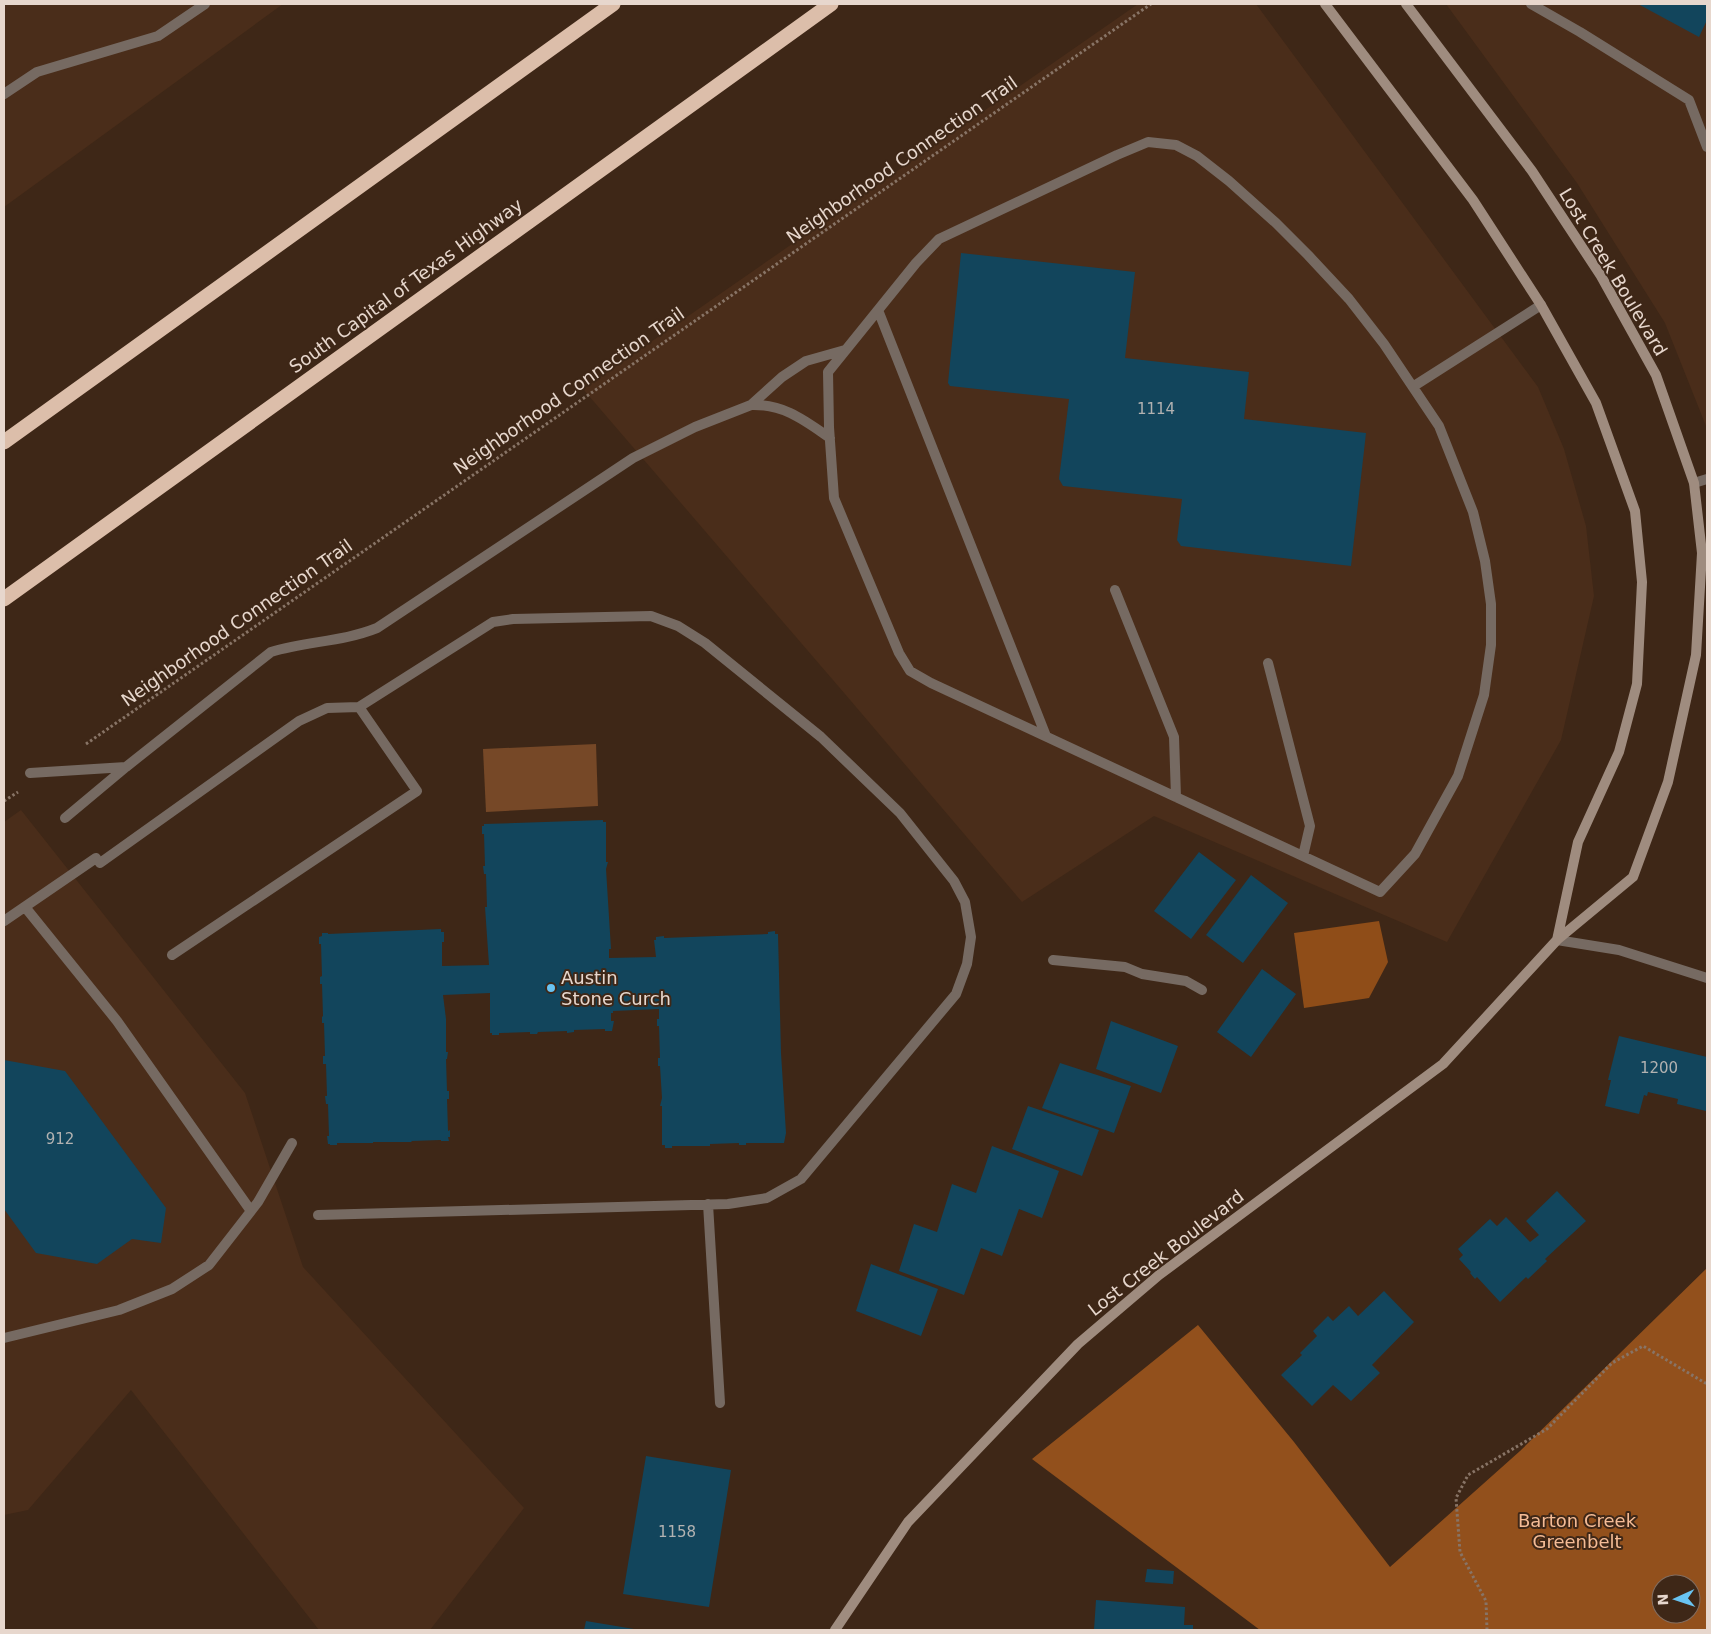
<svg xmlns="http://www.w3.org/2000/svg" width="1711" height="1634" font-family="'DejaVu Sans',sans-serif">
<rect width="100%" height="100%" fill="#3e2717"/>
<path fill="#4a2d1a" d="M4,4H283L4,207Z
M1138,4H1256L1538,387L1564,449L1586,526L1594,596L1561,740L1447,942L1154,816L1022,902L845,694L583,389Z
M1446,4H1707V431L1706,426L1665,323L1577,183Z
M21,810L245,1093L303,1267L524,1508L430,1630H319L131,1390L28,1510L4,1515V822Z"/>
<path fill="#764827" d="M596,744L598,806L486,812L483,749Z"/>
<path fill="#92501c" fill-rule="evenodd" d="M1707,1268V1630H1260L1032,1459L1198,1325L1294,1442L1390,1567L1520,1451ZM1661,1584H1691V1614H1661Z"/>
<path fill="#8f4d18" d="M1379,921L1388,962L1369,998L1304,1008L1294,933Z"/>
<path fill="#12455c" d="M1638,4H1707V20L1699,37Z
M961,253L1135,272L1125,358L1249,372L1244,419L1366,433L1351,566L1181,546L1177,540L1182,499L1063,486L1059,479L1069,399L950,386L948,383Z
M603,820V822H606V862H608L606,869L611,949H609V958L656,957L654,940H656V937L664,936V938L768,934V932L775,931V934H778L781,1053L786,1133L784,1143H746V1145H739V1143L710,1144V1146H672V1148H665V1145H662V1106H660L662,1098L660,1066H658V1058H660L659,1026H657V1019H659V1009L613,1011V1013H611V1021H614L612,1031H605V1029L574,1030V1032L567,1033V1031L538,1032L537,1034H530V1032L499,1033V1035H492V1033H490V993L443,995L446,1019V1052H448L447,1059H446L447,1091H449V1099H447L448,1131L450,1130V1137H448L449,1141H441V1140L411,1141L412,1142H373V1143H337V1145H330V1144H328L327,1136H329L328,1104H326L325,1096H327L326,1064H323V1056H325L324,1023H322V1017L323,1016L322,984H320V977L322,976L321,944H319V937L322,936V933H328V934L441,929V932H444V942H442V966L489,965L485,907H487L486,874H484L483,866H485L484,834H482V826H484V824Z
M1199,852L1236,880L1191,939L1154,911Z
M1251,875L1288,903L1243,963L1206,935Z
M1262,969L1296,994L1251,1057L1217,1032Z
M1111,1021L1178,1046L1161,1093L1096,1069Z
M1619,1036L1707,1057V1105L1706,1111L1677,1104L1678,1099L1648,1092L1647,1096L1644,1095L1639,1114L1605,1106L1611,1080H1608Z
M4,1060L65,1071L166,1208L161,1243L132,1239L97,1264L36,1253L4,1209Z
M1060,1063L1131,1086L1114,1133L1042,1108Z
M1028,1106L1099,1130L1082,1176L1012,1149Z
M992,1146L1059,1171L1042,1218L1019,1209L1002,1256L981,1248L964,1295L899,1271L914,1224L937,1232L952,1184L976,1193Z
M1557,1191L1586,1221L1545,1259L1547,1261L1528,1279L1526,1277L1500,1302L1477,1277L1475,1279L1470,1273L1471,1272L1459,1259L1463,1255L1458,1249L1490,1219L1497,1226L1506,1217L1530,1242L1539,1235L1526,1221Z
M871,1264L938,1289L921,1336L856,1311Z
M1384,1291L1414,1322L1372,1365L1380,1373L1351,1401L1333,1385L1312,1406L1281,1375L1302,1355L1300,1353L1317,1336L1313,1331L1328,1316L1333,1321L1349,1306L1358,1316Z
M646,1456L731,1470L709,1607L623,1594Z
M1147,1569L1174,1571L1173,1584L1145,1582Z
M1096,1600L1185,1607L1184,1625H1193V1630H1094Z
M586,1621L634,1629V1630H584Z"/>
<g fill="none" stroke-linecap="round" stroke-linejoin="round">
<path stroke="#887466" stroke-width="3" stroke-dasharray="2.5 2.5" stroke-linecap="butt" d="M86,744L1151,4
M4,801L18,792
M1487,1630L1486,1601L1460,1552L1456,1498L1468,1475L1547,1429L1612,1363L1643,1346L1707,1384"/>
<path stroke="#766a62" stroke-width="10" d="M1531,4L1580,32L1689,100L1707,147
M4,94L37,72L158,36L205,4
M1148,142L1176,145L1197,156L1229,181L1276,223L1308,255L1349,299L1384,344L1439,426L1473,512L1485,561L1491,604V645L1484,695L1458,776L1415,854L1380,892L931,683L910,671L899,653L834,498L829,427L828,372L916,263L939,239L1117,155Z
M878,310L1046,736
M1414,386L1541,305
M830,438C804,420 784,404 751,405L782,377L806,361L845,350
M1694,483L1707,479
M1115,590L1174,737L1176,797
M1268,663L1310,826L1303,856
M126,767L271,652C306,641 342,642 377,628L633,458L695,427L751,405
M30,773L126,767L65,818
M100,863L299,721L327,708L359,707L493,622L513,619L651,616L678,626L705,643L821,737L900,813L954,881L965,902L971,937L967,964L956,994L801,1179L767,1198L728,1204L318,1215
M25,907L117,1021L251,1211
M4,921L96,858
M172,955L417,791L359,707
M1053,960L1125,967L1142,974L1186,981L1202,990
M708,1204L720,1403
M4,1338L119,1310L172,1289L209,1265L258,1202L292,1143"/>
<path stroke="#766a62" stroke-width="10" d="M1557,940L1619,950L1707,978"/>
<path stroke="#9f8c7f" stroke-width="10" d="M1325,4L1473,200L1541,305L1596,403L1635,511L1642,582L1637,684L1619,752L1578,842L1557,940
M835,1630L908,1522L1078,1344L1159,1275L1443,1064L1557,940L1633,877L1668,782L1696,655L1702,553L1694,483L1656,375L1601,276L1532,171L1406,4"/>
<path stroke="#dcbeaa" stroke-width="15" d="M4,442L613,4
M4,599L831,4"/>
</g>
<circle fill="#69c3f1" stroke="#3e2717" stroke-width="2" cx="551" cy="988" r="5"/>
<g text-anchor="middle" stroke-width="4" stroke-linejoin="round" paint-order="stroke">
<g font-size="15" fill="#b2b2b1">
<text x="1156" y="414">1114</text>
<text x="1659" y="1073">1200</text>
<text x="60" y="1144">912</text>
<text x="677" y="1537">1158</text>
</g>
<g font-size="18" fill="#e7d7cd" stroke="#3e2717">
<text transform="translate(902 160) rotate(-35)" y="6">Neighborhood Connection Trail</text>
<text transform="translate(1613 272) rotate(59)" y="6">Lost Creek Boulevard</text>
<text transform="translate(406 286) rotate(-36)" y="6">South Capital of Texas Highway</text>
<text transform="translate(569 391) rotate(-35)" y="6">Neighborhood Connection Trail</text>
<text transform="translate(237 623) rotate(-35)" y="6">Neighborhood Connection Trail</text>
<text transform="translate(1166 1253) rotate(-38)" y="6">Lost Creek Boulevard</text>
</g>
<g font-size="18" fill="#e7d7cd" stroke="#3e2717" text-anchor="start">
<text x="561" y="984">Austin<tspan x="561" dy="21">Stone Curch</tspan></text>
</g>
<g font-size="18" fill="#f5bc96" stroke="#3e2717">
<text x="1577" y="1527">Barton Creek<tspan x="1577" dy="21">Greenbelt</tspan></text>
</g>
</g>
<rect width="1711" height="1634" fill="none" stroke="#e7d7cd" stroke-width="10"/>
<g transform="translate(1676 1599) rotate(267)"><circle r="24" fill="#3e2717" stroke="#826d60"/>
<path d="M0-4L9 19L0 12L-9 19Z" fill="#69c3f1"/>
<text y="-8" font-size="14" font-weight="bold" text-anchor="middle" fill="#e7d7cd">N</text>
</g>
</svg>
